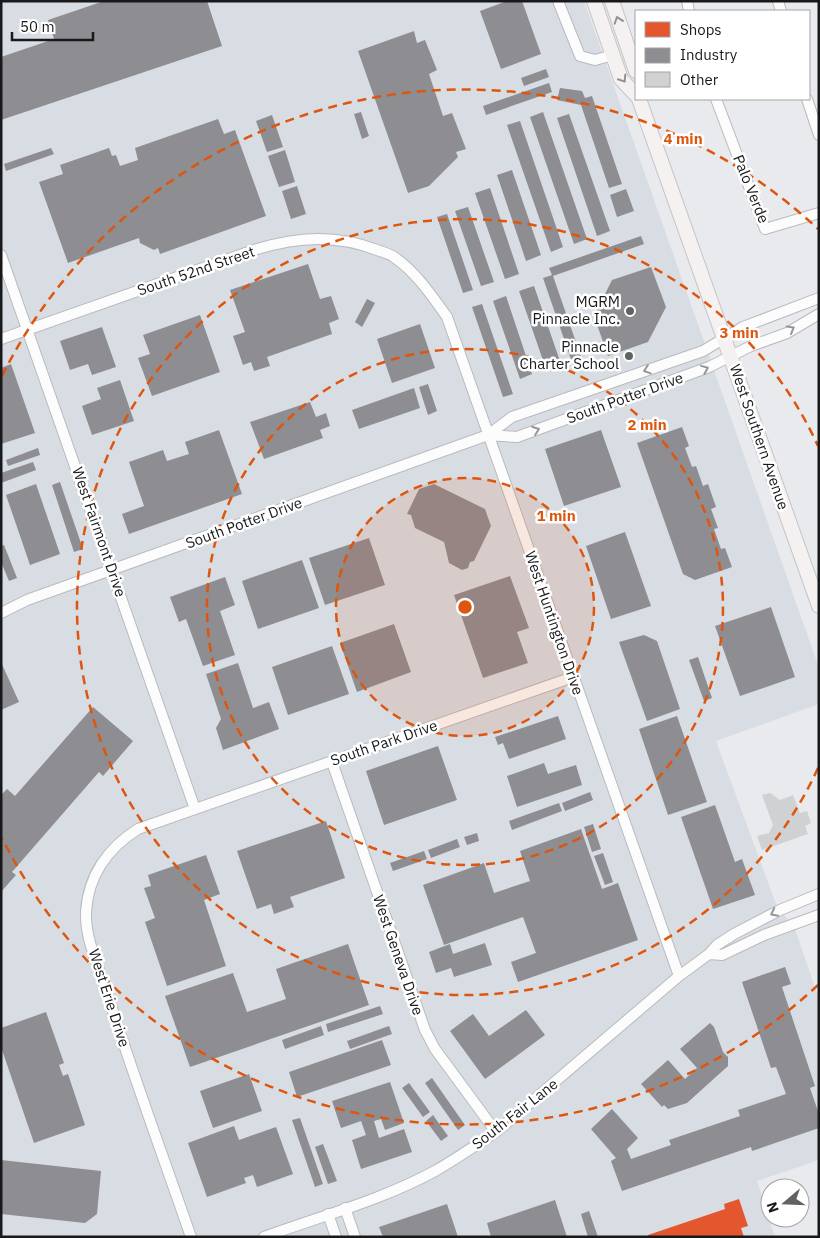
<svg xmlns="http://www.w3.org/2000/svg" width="820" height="1238" font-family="'IBM Plex Sans',sans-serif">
<rect width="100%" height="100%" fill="#e8eaed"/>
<path fill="#d8dde4" d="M1,1H584L819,668V704L716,741L776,904L795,929L819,999V1160L757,1181L775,1237H1Z"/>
<path fill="#e4572e" d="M739,1199L748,1226L741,1228L744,1237H648V1235L725,1209L724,1204Z"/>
<path fill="#8d8d92" d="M104,1H207L222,46L1,120V57L54,39L48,20Z
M507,1H522L541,54L501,69L480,11Z
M414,31L417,43L425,40L437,70L429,74L443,116L452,113L466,149L456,152L458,157L429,186L408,193L358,51Z
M546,69L549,77L524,86L521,78Z
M549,83L552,92L486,115L483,106Z
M560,88L582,91L585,98L592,96L622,184L609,188L581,105L557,100Z
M361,112L369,136L362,139L354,114Z
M543,112L587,239L574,244L530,117Z
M569,114L610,231L597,236L557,118Z
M272,115L283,147L267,152L256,121Z
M218,119L224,134L235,130L266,216L160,254L158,248L154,250L140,243L139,238L68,263L39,182L63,174L60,165L109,148L112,156L116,155L120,166L138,160L135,148Z
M520,121L563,247L551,252L507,125Z
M51,148L54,154L6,171L4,164Z
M285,150L295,182L279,187L268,156Z
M512,170L541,255L526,261L497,175Z
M297,186L306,214L291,219L282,191Z
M490,188L519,274L505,279L475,193Z
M626,189L634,211L617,217L610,195Z
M468,207L494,282L481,286L455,211Z
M447,214L473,290L463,293L437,217Z
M641,236L644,244L553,276L585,368L575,371L543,278L552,275L549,268Z
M308,264L320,299L331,296L339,319L329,323L332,334L267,357L270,366L254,371L251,362L243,365L233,336L245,332L230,290Z
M651,267L666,307L648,342L608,356L594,316L612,280Z
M534,286L561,364L546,369L519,291Z
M506,296L532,374L520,379L493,301Z
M367,299L375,303L362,327L355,322Z
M482,304L513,394L503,397L472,307Z
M200,315L220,372L152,396L138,358L150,354L143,335Z
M420,324L435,368L392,383L377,339Z
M102,327L116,367L92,375L88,364L70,370L60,341Z
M11,364L35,433L1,444V368Z
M120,380L134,421L92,435L82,406L101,399L97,388Z
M428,384L437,411L428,415L419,387Z
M414,388L420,408L359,429L352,410Z
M310,402L316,417L326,413L330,426L320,430L323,438L264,459L250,422Z
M682,427L689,446L685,448L692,467L696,466L703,486L708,484L716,507L711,509L718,528L714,529L721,549L725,548L732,567L695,580L683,574L637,443Z
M219,430L242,494L129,534L122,514L144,506L129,462L163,450L167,461L189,454L185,442Z
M601,430L621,487L564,506L545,449Z
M38,448L40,455L8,466L6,460Z
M33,462L36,470L1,483V473Z
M60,482L83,549L74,552L52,485Z
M36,484L60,554L30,565L6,495Z
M434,484L485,509L491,526L474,561L470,562L468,568L462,570L449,563L444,542L415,528L411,515L407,514L419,489Z
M625,532L651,606L611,619L586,546Z
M369,538L385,585L325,605L309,558Z
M4,545L17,578L9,581L1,562V546Z
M302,560L319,608L258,629L242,581Z
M510,576L529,628L517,632L528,663L483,678L454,595Z
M225,577L235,605L220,611L235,655L203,666L186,619L179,622L170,597Z
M771,607L795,677L740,696L715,626Z
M394,624L411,672L357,692L340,643Z
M644,635L657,641L680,709L647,721L619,642Z
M332,646L349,694L288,715L272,667Z
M698,657L712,698L704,701L689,660Z
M1,662L19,702L1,710Z
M238,663L253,708L269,702L279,729L223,750L216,728L221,719L206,674Z
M93,707L133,741L103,776L99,772L12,872L16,875L1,892V795L7,789L15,796Z
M558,716L566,739L509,759L503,743L498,745L495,737Z
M677,716L707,802L668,815L639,729Z
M438,746L457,800L384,825L366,771Z
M544,763L548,774L576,765L582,785L517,807L507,776Z
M590,792L593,800L565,811L562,803Z
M559,803L562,811L512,830L509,821Z
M715,805L735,862L742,859L755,895L713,909L681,817Z
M326,821L345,878L290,897L294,907L274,914L271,904L257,909L237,851Z
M593,824L601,849L592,852L584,827Z
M581,829L602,889L618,883L638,940L518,982L511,962L536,953L523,917L444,945L423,885L484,863L494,893L530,881L520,851Z
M477,833L479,841L467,845L464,837Z
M457,839L460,847L431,858L428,850Z
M424,851L427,859L393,871L390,863Z
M603,853L613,882L605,885L594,856Z
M206,855L220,894L204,900L226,966L167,986L145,922L155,918L144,888L151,886L148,875Z
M485,943L492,965L454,977L451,968L436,973L429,952L450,944L453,954Z
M348,944L369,1005L190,1067L165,996L233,973L247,1012L286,999L276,969Z
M785,967L791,984L782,987L815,1086L810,1088L819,1114V1128L752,1151L751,1147L622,1191L611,1161L616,1158L591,1129L612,1109L638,1138L627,1149L631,1159L671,1145L669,1140L740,1116L738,1110L786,1094L776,1067L771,1068L742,982Z
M380,1006L383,1014L328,1032L326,1024Z
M526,1010L545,1035L485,1079L450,1031L473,1014L489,1036Z
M46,1012L64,1063L59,1065L63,1076L68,1074L85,1125L34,1143L1,1047V1028Z
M710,1023L714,1027L723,1052L728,1057V1066L687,1103L668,1109L664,1105L662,1107L641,1084L668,1060L685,1079L697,1068L680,1049Z
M321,1026L324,1035L285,1049L282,1040Z
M389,1026L392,1034L350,1049L347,1041Z
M382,1040L391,1065L297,1097L289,1072Z
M249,1074L262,1111L213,1128L200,1091Z
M432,1078L465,1125L458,1130L425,1083Z
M390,1082L404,1123L385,1130L381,1119L374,1121L379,1138L404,1129L412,1152L361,1169L352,1140L366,1135L361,1121L341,1128L332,1101Z
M409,1083L430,1112L423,1117L402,1088Z
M433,1115L448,1136L441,1141L426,1121Z
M300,1118L323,1184L315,1187L292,1120Z
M234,1126L239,1140L276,1127L293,1174L257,1187L253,1175L244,1178L246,1183L207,1197L188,1143Z
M323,1144L337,1181L328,1184L315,1147Z
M1,1160L101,1171L97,1214L85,1223L1,1214Z
M555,1200L567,1237H491L487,1223Z
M447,1204L458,1237H383L379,1227Z
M589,1211L598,1237H588L581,1214Z"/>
<path fill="#cfd1d3" d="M770,793L780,800L793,795L800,813L807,811L811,823L805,826L808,834L762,850L757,836L769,833L773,825L762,795Z"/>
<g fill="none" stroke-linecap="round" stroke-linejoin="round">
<g stroke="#b9babc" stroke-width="12">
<path id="minor" d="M558,1L580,56L595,60L613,55
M687,1L689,11
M778,1L781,11
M716,99L765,229L819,213
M807,99L819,135
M1,255L195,809
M1,339L257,249C298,237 336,234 377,250C382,252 390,254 394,257C416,272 432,296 447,317L679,976
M488,435L517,437L709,367L751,346L787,333L819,314
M1,613L27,600L488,435L512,417L703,351L743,327L819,298
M332,762L425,1030L435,1049L496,1132
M709,954L722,955L764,935L819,915
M345,1208L355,1237
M328,1214L336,1237
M191,1237C163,1156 133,1075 107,993C99,967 85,940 86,912C88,876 108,848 138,829L573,677
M264,1237C321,1216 382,1200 435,1171C456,1159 476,1145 496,1132L679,976L709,954L717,945L734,934L780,910L819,894"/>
</g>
<g stroke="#c4c5c7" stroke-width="16">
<path id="major" d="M594,1L621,79L636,95
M612,1L636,71
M639,99L819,606"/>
</g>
<use href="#minor" stroke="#fcfcfc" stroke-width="10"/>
<use href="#major" stroke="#f5f1f1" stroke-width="14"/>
</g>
<defs><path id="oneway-chevron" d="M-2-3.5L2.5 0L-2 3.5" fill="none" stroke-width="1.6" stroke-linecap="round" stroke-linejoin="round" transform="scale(1.25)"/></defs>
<g stroke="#929091">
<use href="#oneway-chevron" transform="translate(618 20) rotate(-109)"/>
<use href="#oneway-chevron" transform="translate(623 79) rotate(57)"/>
</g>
<g stroke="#959697">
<use href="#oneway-chevron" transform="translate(791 329) rotate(-30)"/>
<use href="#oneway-chevron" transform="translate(705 369) rotate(-22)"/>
<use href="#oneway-chevron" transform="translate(647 370) rotate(161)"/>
<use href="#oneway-chevron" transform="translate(536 430) rotate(-20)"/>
<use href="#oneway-chevron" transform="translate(774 913) rotate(153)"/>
</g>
<circle cx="465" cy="607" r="129" fill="#de560d" fill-opacity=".12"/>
<g fill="none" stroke="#de560d" stroke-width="2.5" stroke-dasharray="9 6">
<circle cx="465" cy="607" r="129"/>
<circle cx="465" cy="607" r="258"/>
<path d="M818 768A388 388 0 1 1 818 446"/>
<path d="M818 985A517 517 0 0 1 2 838M2 376A517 517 0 0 1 818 229"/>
</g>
<g fill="#616264" stroke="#fff" stroke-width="2">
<circle cx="630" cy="311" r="5"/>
<circle cx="629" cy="356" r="5"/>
</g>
<g text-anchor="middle" stroke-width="5" stroke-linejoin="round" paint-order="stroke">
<g font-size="15" fill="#18191b" stroke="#fff">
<text transform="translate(751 189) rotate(68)" y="5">Palo Verde</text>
<text transform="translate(196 271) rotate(-19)" y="5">South 52nd Street</text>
<text transform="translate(625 398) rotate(-20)" y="5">South Potter Drive</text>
<text transform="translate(759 437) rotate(71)" y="5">West Southern Avenue</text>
<text transform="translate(244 523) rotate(-20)" y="5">South Potter Drive</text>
<text transform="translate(99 532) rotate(71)" y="5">West Fairmont Drive</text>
<text transform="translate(554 623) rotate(71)" y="5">West Huntington Drive</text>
<text transform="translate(384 743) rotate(-19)" y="5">South Park Drive</text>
<text transform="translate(398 955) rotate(71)" y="5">West Geneva Drive</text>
<text transform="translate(109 998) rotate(72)" y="5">West Erie Drive</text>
<text transform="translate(515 1114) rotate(-38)" y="5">South Fair Lane</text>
</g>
<g font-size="15" fill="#18191b" stroke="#fff" text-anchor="end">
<text x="620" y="307">MGRM<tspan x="620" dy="17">Pinnacle Inc.</tspan></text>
<text x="619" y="352">Pinnacle<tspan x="619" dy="17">Charter School</tspan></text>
</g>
</g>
<circle cx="465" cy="607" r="8" fill="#de560d" stroke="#fff" stroke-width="2.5"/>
<g font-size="15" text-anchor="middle" font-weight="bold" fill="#de560d" stroke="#fff" stroke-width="5" stroke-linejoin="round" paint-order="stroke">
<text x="683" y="144">4 min</text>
<text x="739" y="338">3 min</text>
<text x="647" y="430">2 min</text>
<text x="556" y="521">1 min</text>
</g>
<rect width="820" height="1238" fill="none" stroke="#18191b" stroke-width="5"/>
<rect x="635" y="10" width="175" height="90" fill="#ffffff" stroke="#a3a3a4"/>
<rect x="645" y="22" width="25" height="15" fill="#e4572e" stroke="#a3a3a4"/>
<text x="680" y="35" font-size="15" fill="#18191b">Shops</text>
<rect x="645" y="48" width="25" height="15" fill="#8d8d92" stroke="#a3a3a4"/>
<text x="680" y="60" font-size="15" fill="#18191b">Industry</text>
<rect x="645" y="72" width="25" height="15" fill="#cfd1d3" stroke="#a3a3a4"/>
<text x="680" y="85" font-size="15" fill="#18191b">Other</text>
<g transform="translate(785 1203) rotate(251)"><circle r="24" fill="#ffffff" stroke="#a3a3a4"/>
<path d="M0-4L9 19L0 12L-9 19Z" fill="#616264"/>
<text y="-8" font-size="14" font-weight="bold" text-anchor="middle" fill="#18191b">N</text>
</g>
<path d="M12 32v8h81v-8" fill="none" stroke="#18191b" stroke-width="2.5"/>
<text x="20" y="32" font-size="15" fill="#18191b" stroke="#ffffff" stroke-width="4" paint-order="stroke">50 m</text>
</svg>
